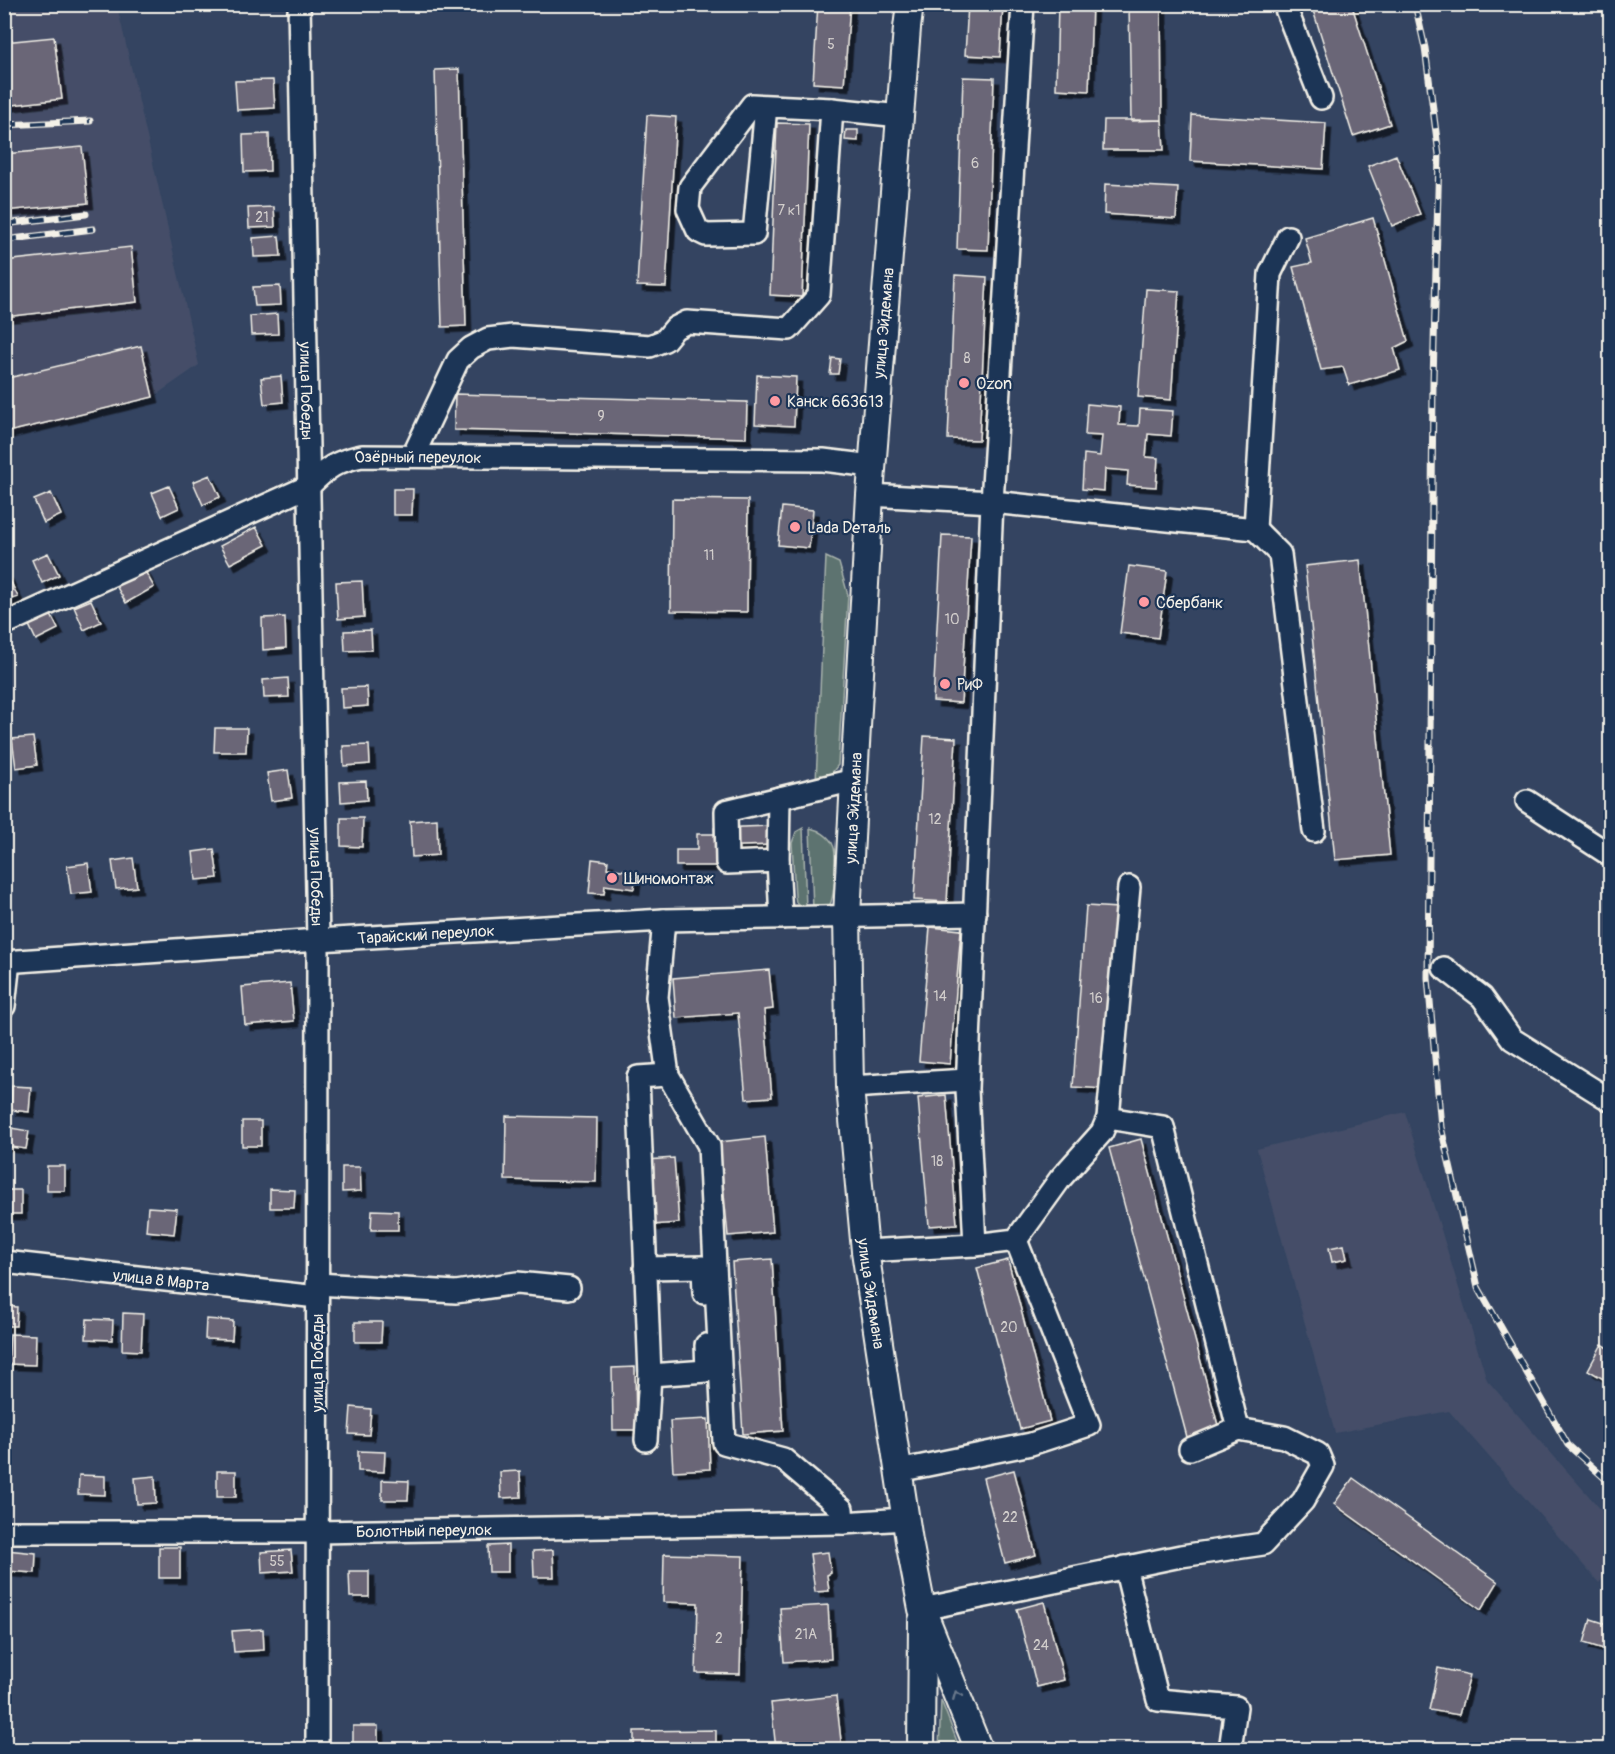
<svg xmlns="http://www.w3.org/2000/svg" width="1615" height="1754" font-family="Pangolin,sans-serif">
<defs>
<filter id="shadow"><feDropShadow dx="5.5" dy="5.5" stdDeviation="0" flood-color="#0009"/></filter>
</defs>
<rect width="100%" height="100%" fill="#344461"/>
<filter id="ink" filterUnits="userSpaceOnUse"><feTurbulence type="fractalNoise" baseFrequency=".0167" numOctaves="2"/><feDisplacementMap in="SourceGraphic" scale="12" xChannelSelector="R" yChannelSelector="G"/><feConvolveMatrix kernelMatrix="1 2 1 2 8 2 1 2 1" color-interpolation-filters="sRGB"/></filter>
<g filter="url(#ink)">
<path fill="#444e68" d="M5,5H117L199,365L153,397L5,437Z
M1405,1112L1487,1380L1610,1520V1569L1599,1583L1449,1411L1335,1433L1257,1149Z"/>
<path fill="#5d736f" stroke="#a8b2ac" stroke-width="1.5" d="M826,557L839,563L848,595L838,765L827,779L816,782Z
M803,828L806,908H803L796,902L795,896L792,843L796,832Z
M810,828C819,830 829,836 833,845C837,853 835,902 828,907C824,909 817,909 813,910Z
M941,1700L960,1749H939Z"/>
<path fill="#6b6677" stroke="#f4f1e8" stroke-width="1.5" filter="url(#shadow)" d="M818,4H850L844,85L813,83Z
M968,4H1003L1000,57L965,55Z
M1058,4H1092L1089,91L1056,89Z
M1129,4H1161L1162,120L1131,121Z
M1311,4H1356L1352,6L1390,124L1353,136Z
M54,37L62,99L4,106V42Z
M459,69L466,326L442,327L435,70Z
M963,77L994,78L988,250L957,249Z
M273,80L275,108L237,110L235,81Z
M647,115L676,117L666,287L637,286Z
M1192,115L1326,123L1323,169L1190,161Z
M1104,120H1162L1164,150H1103Z
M777,123L809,124L802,297L770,295Z
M846,130H858V141L845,140Z
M269,134L270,171L244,172L243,135Z
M82,147L88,203L4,211V154Z
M1396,155L1420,214L1392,226L1368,166Z
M1105,184L1178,188L1176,219L1104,214Z
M274,207L275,227L249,228L248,208Z
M1373,218L1408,341L1394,348L1400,370L1349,385L1343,367L1321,370L1293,267L1312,263L1305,238Z
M279,236L281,256L254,257L253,238Z
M131,247L137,302L4,317V261Z
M955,275L987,277L979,440L948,439Z
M280,286L281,305L255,306L253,287Z
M1146,289L1179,291L1171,400L1138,397Z
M277,314L278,334L251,335L250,316Z
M141,346L153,397L4,433V379Z
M832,358L840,359L838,374H830Z
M757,375L796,377L794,426L755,424Z
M281,376L283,402L264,404L261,378Z
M455,394L747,402L746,438L454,430Z
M1087,404L1120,407L1119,425L1139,426L1140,409L1173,411L1171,436L1148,434L1146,457L1158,458L1156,487L1127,485L1128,471L1105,469L1104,491L1082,489L1084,454L1100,456L1102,436L1085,435Z
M210,475L220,497L203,505L193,482Z
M169,486L179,508L162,516L152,493Z
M393,489H413L412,515H393Z
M51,493L61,515L44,523L34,500Z
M672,499L748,500L747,612L671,611Z
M782,507L813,510L809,548L778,545Z
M256,527L266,545L230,564L220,546Z
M942,535L971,536L961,703L933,701Z
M48,553L59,575L42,583L32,560Z
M1360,560L1390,855L1335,860L1305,566Z
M142,566L154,587L126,603L114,582Z
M1129,566L1167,571L1158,638L1120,633Z
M7,574L18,597L4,602V576Z
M362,581L364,617L338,619L336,582Z
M91,600L101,622L84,630L74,607Z
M50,613L58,629L36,640L28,623Z
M285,617L286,648L263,650L262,618Z
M371,630L372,650L345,651L344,631Z
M288,678L289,697L264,698L263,680Z
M367,687L368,706L342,708L341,688Z
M215,728H247L246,752H214Z
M924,736L956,738L947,902L914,900Z
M33,737L37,765L16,768L12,739Z
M369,745L370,764L344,766L343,746Z
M288,770L292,798L271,801L267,773Z
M366,781L367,800L341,802L340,782Z
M341,818H363L362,847L341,846Z
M437,819L438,855L412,857L410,821Z
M772,826V845L715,847L714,828Z
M697,834H715L716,866H676V850H697Z
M214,849L218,878L196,880L193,852Z
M133,858L137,887L116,889L112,861Z
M592,859L608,861L607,868L636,872L634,889L605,885L604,894L589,893Z
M88,863L92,892L71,894L67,866Z
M1086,906L1118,908L1105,1089L1073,1087Z
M930,927L961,930L950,1064L919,1061Z
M769,970L773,1009L764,1010L772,1097L746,1099L738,1013L676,1018L673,978Z
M290,983L294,1021L245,1025L242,987Z
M12,1086L31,1087L29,1112L11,1110Z
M946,1095L957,1224L929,1226L918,1098Z
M506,1116L597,1118L596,1182L505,1180Z
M242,1121H261V1146H242Z
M5,1127L29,1131L26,1149L4,1146Z
M765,1137L773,1232L728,1236L719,1142Z
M1141,1139L1219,1429L1187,1437L1109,1148Z
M674,1158L679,1223L652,1225L647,1160Z
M47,1166H65V1191H47Z
M342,1167H360L361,1191L342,1192Z
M270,1189L295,1190L294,1208H270Z
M4,1190H21V1214H4Z
M148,1207L177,1209L174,1234L146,1231Z
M372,1210L398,1211V1230H371Z
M1344,1245L1347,1259L1332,1262L1329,1248Z
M772,1259L783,1431L743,1434L732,1262Z
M1008,1260L1050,1421L1020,1429L977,1268Z
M4,1306L17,1307L16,1326H4Z
M123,1313L143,1314L141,1351L122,1350Z
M87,1319L113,1320L112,1340L86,1339Z
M206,1319L233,1321L232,1340L205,1339Z
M355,1322H382L381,1342H355Z
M10,1334L36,1335L35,1365L8,1364Z
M1602,1344L1610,1349V1383L1588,1370Z
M635,1367L636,1430H613L612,1368Z
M351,1407L371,1409L369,1435L349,1434Z
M708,1419L710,1469L673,1471L670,1421Z
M358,1451L385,1452L384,1472L358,1471Z
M1014,1470L1036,1555L1005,1563L983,1478Z
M217,1471H236V1497H217Z
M520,1471L521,1497L501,1498L500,1472Z
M79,1475L105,1476V1495L78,1494Z
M155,1476L156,1503L137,1504L135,1478Z
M1353,1478L1498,1582L1481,1610L1334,1504Z
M382,1480L409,1481L408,1500H382Z
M508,1545V1572H489L488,1546Z
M159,1547H180V1578H159Z
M6,1550L36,1553L35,1573L5,1571Z
M291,1550L293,1571L262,1573L261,1552Z
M553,1550L554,1577H534L533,1551Z
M828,1552L831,1573L827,1575L829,1591L815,1592L810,1554Z
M664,1554L743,1556L740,1674L696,1673L698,1603L663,1602Z
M349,1571H369V1597H350Z
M1044,1602L1064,1680L1037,1687L1017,1609Z
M828,1605L831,1659L784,1662L780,1608Z
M1591,1619L1610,1625V1651L1584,1643Z
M263,1629L264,1650L234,1652L232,1631Z
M1438,1668L1470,1675L1459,1715L1429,1710Z
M836,1696L842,1750H776L771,1703Z
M353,1726H378V1750H353Z
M716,1730V1750H634V1731Z"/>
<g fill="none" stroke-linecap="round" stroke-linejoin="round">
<g stroke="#f4f1e8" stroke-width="26">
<g id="minor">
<path id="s1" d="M299,4L318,940L317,1750"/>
<path d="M1284,4L1321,98"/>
<path d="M766,106L754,234L706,235L698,231L688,209L690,187L752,105L832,109"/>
<path d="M413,456L458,360L471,348L488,339L513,336L650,346L665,340L675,328L687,322L789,329L819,295L832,109L900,116"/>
<path d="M870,495L992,502L1255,529L1270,274L1288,237"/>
<path d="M1255,529L1280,554L1314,831"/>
<path id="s2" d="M4,624L309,486C327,468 336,461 362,456L823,460L872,466"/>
<path d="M1527,801L1610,855"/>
<path d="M778,861L779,798"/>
<path d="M781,918L778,861L727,863L726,811L854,780"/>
<path d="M664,920L657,997L668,1075L709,1146L724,1443L783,1459L842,1509L843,1523"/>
<path id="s3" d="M4,962L318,940L664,920L975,914"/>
<path d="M1444,968L1482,997L1512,1039L1610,1100"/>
<path d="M4,1006L9,961"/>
<path d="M850,1087L967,1080"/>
<path d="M1108,1118L1163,1127L1238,1429"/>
<path d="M975,1245L1016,1240L1060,1179L1102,1132L1108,1118L1129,887"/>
<path d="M865,1251L975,1245L967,1089L992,502L1023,4"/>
<path id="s4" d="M4,1262L317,1297"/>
<path d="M645,1268L703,1267L704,1293"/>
<path d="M317,1284L456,1292L517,1283L569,1288"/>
<path d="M650,1375L707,1371L706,1345"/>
<path d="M646,1440L650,1375L638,1077L668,1075"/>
<path d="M898,1471L1031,1444L1089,1425L1016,1240"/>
<path id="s5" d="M4,1532H316L843,1523L905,1519"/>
<path d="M1125,1567L1158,1700L1236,1707L1230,1750"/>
<path d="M922,1609L1181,1556L1263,1544L1303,1501L1323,1466L1318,1454L1284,1437L1238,1429L1190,1449"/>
</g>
</g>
<g stroke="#f4f1e8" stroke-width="30">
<g id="major">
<path id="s6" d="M910,4L907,28L870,495L854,780L847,916L850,1087L865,1251L909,1541L922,1609L979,1750"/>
<path d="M921,1750L922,1621"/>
</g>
</g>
<use href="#minor" stroke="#1d3557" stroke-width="21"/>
<use href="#major" stroke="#1d3557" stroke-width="26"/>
<g stroke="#f4f1e8" stroke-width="7">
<path id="rail" d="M1415,4L1425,48L1439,155L1433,381L1428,978L1441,1127L1478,1287L1568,1445L1610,1483
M4,125L90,121
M4,224L86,214
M4,240L93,229"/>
</g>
<use href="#rail" stroke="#1d3557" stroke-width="4.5" stroke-dasharray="14" stroke-linecap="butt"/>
</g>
<defs><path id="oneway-chevron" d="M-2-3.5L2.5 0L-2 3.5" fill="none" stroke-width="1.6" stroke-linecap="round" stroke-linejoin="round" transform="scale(1.5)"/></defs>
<use stroke="#68778a" href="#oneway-chevron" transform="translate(957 1695) rotate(-112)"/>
</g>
<g fill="#ff9aa2" stroke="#1d3557" stroke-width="2">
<circle cx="964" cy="383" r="6"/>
<circle cx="775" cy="401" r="6"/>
<circle cx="795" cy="527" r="6"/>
<circle cx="1144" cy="602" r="6"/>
<circle cx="945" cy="684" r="6"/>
<circle cx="612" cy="878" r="6"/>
</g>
<g text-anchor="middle" stroke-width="4.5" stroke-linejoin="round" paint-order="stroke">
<g font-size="14" fill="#d2cecc">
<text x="831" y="49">5</text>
<text x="975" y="168">6</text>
<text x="789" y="215">7 к1</text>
<text x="262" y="222">21</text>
<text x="967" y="363">8</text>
<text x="601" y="421">9</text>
<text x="709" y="560">11</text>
<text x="952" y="624">10</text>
<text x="935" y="824">12</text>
<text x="940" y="1001">14</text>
<text x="1096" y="1003">16</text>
<text x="937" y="1166">18</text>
<text x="1009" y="1332">20</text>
<text x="1010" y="1522">22</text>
<text x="277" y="1566">55</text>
<text x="806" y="1639">21А</text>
<text x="719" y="1643">2</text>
<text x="1041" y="1650">24</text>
</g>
<g font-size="16" fill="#f4f1e8" stroke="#1d3557">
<text transform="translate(883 323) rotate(-85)" y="6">улица Эйдемана</text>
<text dy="6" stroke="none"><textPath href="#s1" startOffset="387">улица Победы</textPath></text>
<text dy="6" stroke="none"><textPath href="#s2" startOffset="453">Озёрный переулок</textPath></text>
<text transform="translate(853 808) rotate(-87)" y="6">улица Эйдемана</text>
<text dy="6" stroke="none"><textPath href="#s1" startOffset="873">улица Победы</textPath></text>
<text dy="6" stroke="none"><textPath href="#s3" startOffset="423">Тарайский переулок</textPath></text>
<text dy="6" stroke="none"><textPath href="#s4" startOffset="158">улица 8 Марта</textPath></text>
<text dy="6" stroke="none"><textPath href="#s6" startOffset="1293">улица Эйдемана</textPath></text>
<text transform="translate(317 1363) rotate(-90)" y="6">улица Победы</text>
<text dy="6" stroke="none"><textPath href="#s5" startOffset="420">Болотный переулок</textPath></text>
</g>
<g font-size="16" fill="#f4f1e8" stroke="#1d3557" text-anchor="start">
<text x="976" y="389">Ozon</text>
<text x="787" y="407">Канск 663613</text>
<text x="807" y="533">Lada Dеталь</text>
<text x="1156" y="608">Сбербанк</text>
<text x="957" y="690">РиФ</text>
<text x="624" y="884">Шиномонтаж</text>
</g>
</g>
<rect width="1615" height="1754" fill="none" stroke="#1d3557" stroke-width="24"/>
<rect x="12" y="12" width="1591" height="1730" fill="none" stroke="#f4f1e8" stroke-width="2" filter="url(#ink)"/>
</svg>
